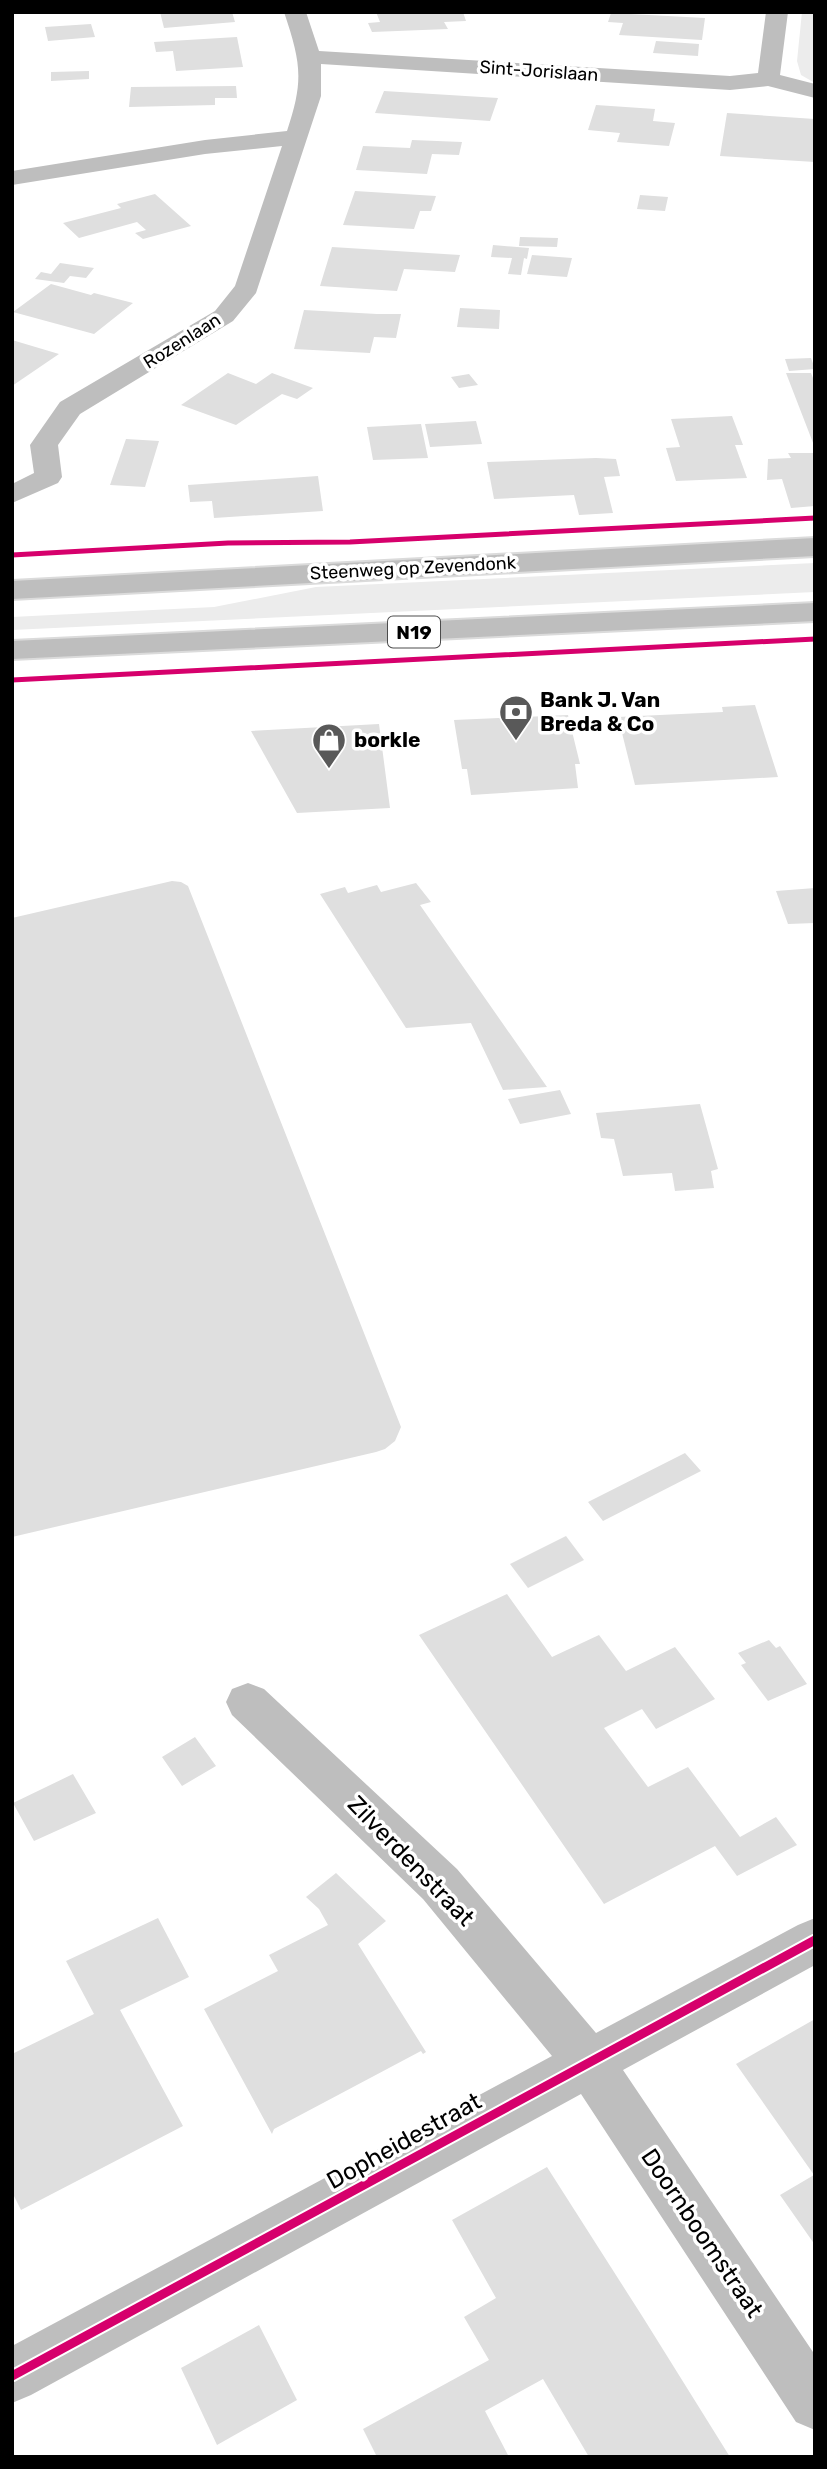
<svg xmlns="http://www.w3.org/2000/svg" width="827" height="2469" font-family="Rubik,sans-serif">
<rect width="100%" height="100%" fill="#fff"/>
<path fill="#ececec" d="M802,12H815V83L801,75L797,61Z
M815,563V592L12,630V617L214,607L316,587Z"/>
<path fill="#dfdfdf" d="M160,12H232L235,22L164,28Z
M376,12H463L466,21L444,22L448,29L372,32L368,23L380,22Z
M611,13L705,18L702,40L619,35L623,23L608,22Z
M91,24L95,37L48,41L45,27Z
M237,37L243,67L176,71L173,51L156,52L154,42Z
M656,41L699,44L698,56L653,53Z
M89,71V79L51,81V72Z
M236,86L237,98H215V105L129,107L131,87Z
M384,91L498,98L490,121L375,113Z
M596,105L655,109L653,121L675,123L669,146L617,142L620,133L588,130Z
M727,113L815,119V162L720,156Z
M412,140L462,142L459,155L432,154L427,174L356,170L363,146L410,148Z
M355,191L436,196L431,211H420L414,229L343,225Z
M155,194L191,226L143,239L135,233L146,230L137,222L79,238L63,223L121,208L117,204Z
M640,195L668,197L665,211L637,209Z
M520,237L558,238L557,247L519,246Z
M493,245L529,248L527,259L524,258L521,275L508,274L512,258L491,257Z
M332,247L460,255L455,272L404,269L397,291L320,286Z
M532,255L572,258L567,277L527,274Z
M60,263L94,268L86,278L70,276L64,283L35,279L41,272L51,274Z
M51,284L91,295L94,293L133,303L94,334L13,312Z
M460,308L500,310L499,329L457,327Z
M304,310L377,314H401L396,338L374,337L370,353L294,349Z
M12,340L59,354L12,386Z
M811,358L815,369L789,371L785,359Z
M228,373L256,384L272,373L313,388L297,399L282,394L236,425L181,405Z
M786,373H811L815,383V448Z
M469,374L478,385L459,388L451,377Z
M732,416L743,445H735L747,478L676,481L666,448L680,447L671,419Z
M476,421L482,444L430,447L425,424Z
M421,424L428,458L373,460L367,427Z
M126,439L159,441L145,487L110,485Z
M788,453H815V506L791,508L782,479L767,480L768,459L791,458Z
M596,458L616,459L620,476L604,477L613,513L579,515L574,495L494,499L487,462Z
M318,476L323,511L214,518L212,501L190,502L188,485Z
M755,705L778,777L635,785L618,717L723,712L722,707Z
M568,715L580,764H575L578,788L471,795L467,769H462L454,720Z
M379,724L390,808L297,813L251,731Z
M172,881L181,882L188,886L401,1427L395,1441L385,1449L376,1452L12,1537V918Z
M416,883L431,902L420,905L547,1087L503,1090L471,1023L406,1028L320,894L345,887L348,893L377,885L381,892Z
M815,888V923L788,924L776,891Z
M560,1090L571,1114L520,1124L508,1099Z
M700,1104L718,1169L711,1171L714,1188L675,1191L672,1173L623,1176L614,1139L601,1138L596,1113Z
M685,1453L701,1471L603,1521L588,1502Z
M566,1536L584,1560L528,1588L510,1564Z
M507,1594L552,1657L599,1635L626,1671L675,1647L715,1699L656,1729L642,1709L604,1728L648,1787L688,1767L740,1837L776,1817L797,1845L737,1876L715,1846L604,1904L419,1635Z
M769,1640L776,1648L780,1646L807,1684L768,1701L741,1665L746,1663L738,1653Z
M195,1737L216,1766L182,1786L162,1757Z
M73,1774L96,1813L34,1841L13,1803Z
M336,1873L386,1921L358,1944L426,2052L423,2054L421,2051L274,2129L272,2134L204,2009L278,1971L269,1955L328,1925L319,1909L306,1897Z
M158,1918L189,1977L120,2010L183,2126L21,2210L12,2192V2054L94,2014L66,1961Z
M815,2019V2245L780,2195L814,2175L736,2064Z
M547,2167L644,2319L730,2457H589L543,2379L485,2411L509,2457H377L363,2429L489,2360L464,2317L496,2298L452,2220Z
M259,2325L297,2400L217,2445L181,2368Z"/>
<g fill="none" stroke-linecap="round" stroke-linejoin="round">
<g stroke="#dbdbdb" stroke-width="4">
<path id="major" d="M815,538V556L12,599V581Z
M815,603V621L12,659V641Z"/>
</g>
<path fill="#bebebe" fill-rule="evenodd" d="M284,12H306L319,51L730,76L758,73L766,12H788L780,75L815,84V98L768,86L730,90L321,64V96L256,293L233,321L80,414L58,445L62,477L58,483L12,503V484L34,473L30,445L60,402L215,311L235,286L282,146L205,154L12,185V171L205,140L287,131C304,80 301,63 284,12Z
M248,1683L264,1689L457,1869L596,2033L798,1925L815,1918V1965L623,2070L815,2355V2430L796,2422L581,2094L31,2395L12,2403V2346L552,2056L423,1899L232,1715L226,1702L232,1689Z"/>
<use href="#major" fill="#bebebe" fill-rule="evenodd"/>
<g stroke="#fff" stroke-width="9">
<path id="cycleway-far1" d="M12,555L228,543L350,542L815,518
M12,680L815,639"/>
</g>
<g stroke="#fff" stroke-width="13">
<path id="cycleway" d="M12,2376L815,1940"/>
</g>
<use href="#cycleway-far1" stroke="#d6006c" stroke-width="5"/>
<use href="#cycleway" stroke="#d6006c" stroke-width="9"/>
</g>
<defs>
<g id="bank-pin" transform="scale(1.75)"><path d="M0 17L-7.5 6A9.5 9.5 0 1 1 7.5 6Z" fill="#595959" stroke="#fff"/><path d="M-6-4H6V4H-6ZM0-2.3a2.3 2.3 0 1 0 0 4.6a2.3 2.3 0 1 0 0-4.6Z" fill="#fff"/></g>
<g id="shop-pin" transform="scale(1.75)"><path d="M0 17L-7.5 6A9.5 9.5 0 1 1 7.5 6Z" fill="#595959" stroke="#fff"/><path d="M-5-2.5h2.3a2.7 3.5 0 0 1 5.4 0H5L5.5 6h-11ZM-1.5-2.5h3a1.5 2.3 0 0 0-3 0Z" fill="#fff"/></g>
</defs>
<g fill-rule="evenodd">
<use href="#bank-pin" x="516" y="712"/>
<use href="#shop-pin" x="329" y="740"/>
</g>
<g text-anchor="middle" stroke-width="7" stroke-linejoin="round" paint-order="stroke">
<g font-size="18" fill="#000" stroke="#fff">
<text transform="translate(539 71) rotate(4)" y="6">Sint-Jorislaan</text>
<text transform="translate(182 341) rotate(-32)" y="6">Rozenlaan</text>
<text transform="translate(413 568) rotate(-3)" y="6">Steenweg op Zevendonk</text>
</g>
<rect fill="#fff" stroke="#4c4c4c" stroke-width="2" x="388" y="616.5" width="52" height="31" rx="5"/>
<g font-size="19" font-weight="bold" fill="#000">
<text x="414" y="639">N19</text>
</g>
<g font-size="21" font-weight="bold" fill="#000" stroke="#fff" text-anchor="start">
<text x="540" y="707">Bank J. Van<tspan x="540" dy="24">Breda &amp; Co</tspan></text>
<text x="354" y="747">borkle</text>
</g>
<g font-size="24" fill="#000" stroke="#fff">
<text transform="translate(411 1861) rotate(46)" y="8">Zilverdenstraat</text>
<text transform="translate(404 2141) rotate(-29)" y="8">Dopheidestraat</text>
<text transform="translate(702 2233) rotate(56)" y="8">Doornboomstraat</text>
</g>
</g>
<rect width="827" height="2469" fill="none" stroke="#000000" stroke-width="28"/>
</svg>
